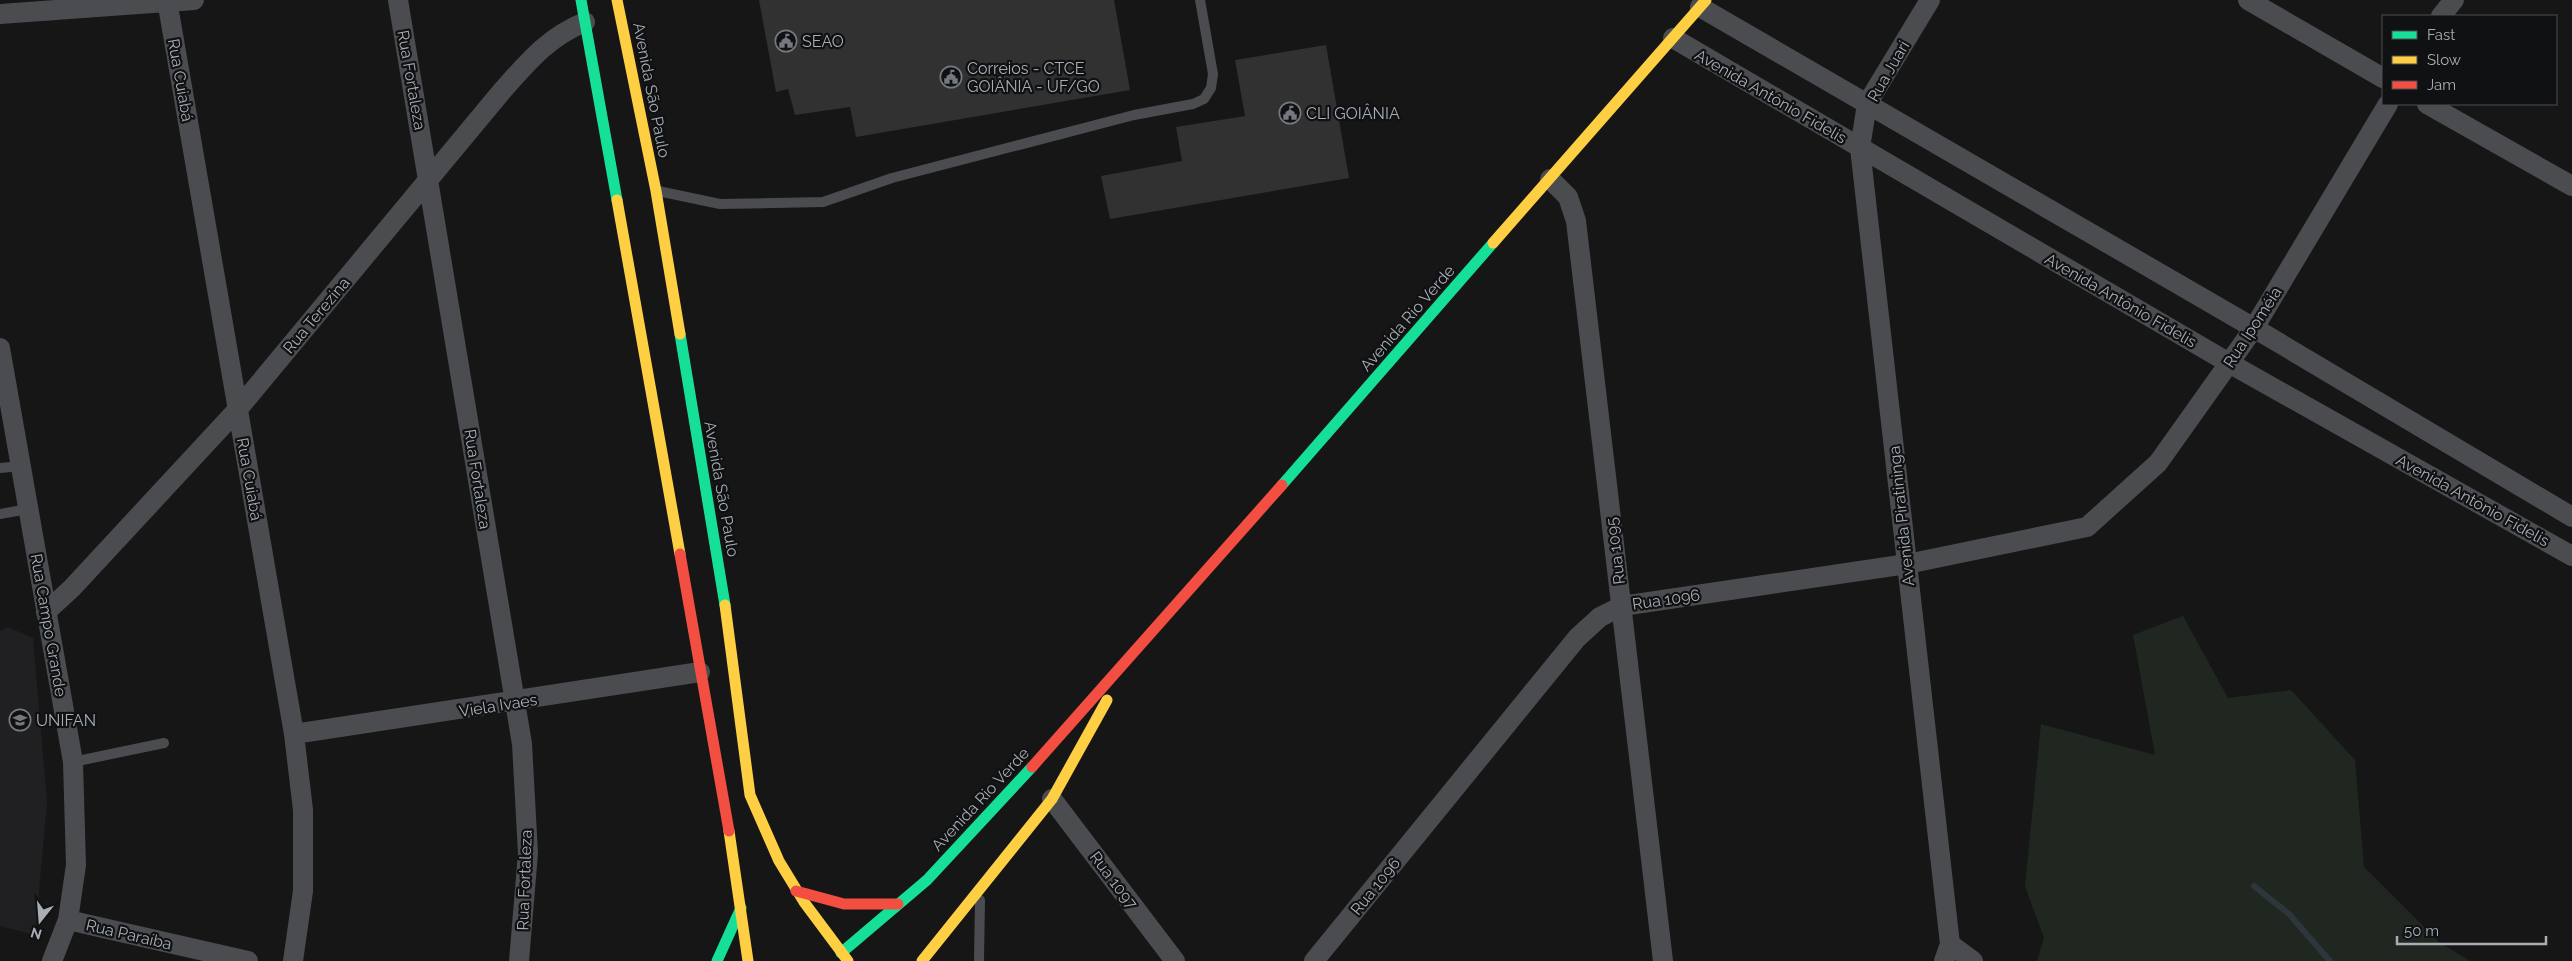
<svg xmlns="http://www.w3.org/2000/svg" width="2572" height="961" font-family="Raleway,sans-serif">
<rect width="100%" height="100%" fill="#161616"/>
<path fill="#202022" d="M8,627L33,638L47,802L35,935L0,926V631Z"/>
<path fill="#202721" d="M2183,616L2228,698L2291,690L2355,760L2364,867L2439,942L2470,961H2037L2044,938L2025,886L2041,724L2155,755L2133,635Z"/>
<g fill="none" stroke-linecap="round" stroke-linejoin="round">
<path stroke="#2e363b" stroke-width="6" d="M2254,886L2289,914L2330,961"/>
</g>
<path fill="#313132" d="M759,0H1114L1130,90L856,137L850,107L795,115L788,89L776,92Z
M1326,45L1349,178L1110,219L1101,176L1182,161L1176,127L1245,116L1235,60Z"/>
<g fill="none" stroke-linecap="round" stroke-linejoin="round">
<path stroke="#4b4c4f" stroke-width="10" d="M658,191L720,204L823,202L892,178L1134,115L1193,104L1204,99L1211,88L1213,74L1200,0
M0,468L21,466
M0,514L28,509
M73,762L164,743
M979,961L980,900"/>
<path stroke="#4b4c4f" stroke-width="20" d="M167,0L294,734L303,810V891L293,961
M398,0L522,744L528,853L519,961
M1930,0L1867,104L1860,148L1950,944L1944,961
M2248,0L2383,78
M1700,7L2254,328L2572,517
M0,14L194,0
M2441,16L2454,0
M1673,38L2229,363L2572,556
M2427,104L2572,186
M1550,179L1568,197L1576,221L1663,961
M0,348L73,762L76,865L68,920L52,961
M46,612L72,588L238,409L502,91C528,62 548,37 585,22
M294,734L700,672
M1052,799L1175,961
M68,920L248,961
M1950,944L1973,961
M1314,961L1577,638L1600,617L1622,606L1907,564L2087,527L2158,463L2254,328L2388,104"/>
<path stroke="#16e098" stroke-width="11" d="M581,0L617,200
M680,334L725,605
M1282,485L1493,243
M841,953L927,880L1032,767
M717,961L741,908"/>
<path stroke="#ffcf43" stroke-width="11" d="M617,0L656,191L680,334
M617,200L680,554
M1493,243L1706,0
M725,605L750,795L779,861L804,902L848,961
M729,831L748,961
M922,961L1052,799L1107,700"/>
<path stroke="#f24e42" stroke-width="11" d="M680,554L729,831
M1032,767L1282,485
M796,891L844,904H898"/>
</g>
<defs>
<g id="civic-ring" transform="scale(1.125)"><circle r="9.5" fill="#101112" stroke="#75787e" stroke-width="1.5"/><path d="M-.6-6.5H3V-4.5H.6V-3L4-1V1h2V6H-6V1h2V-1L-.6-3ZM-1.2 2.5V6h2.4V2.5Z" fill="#75787e"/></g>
<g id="university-ring" transform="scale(1.125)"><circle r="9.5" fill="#101112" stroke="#75787e" stroke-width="1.5"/><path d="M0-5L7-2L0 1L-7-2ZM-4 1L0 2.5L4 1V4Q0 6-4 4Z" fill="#75787e"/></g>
</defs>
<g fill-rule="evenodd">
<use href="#civic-ring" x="786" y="41"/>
<use href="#civic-ring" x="951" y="77"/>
<use href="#civic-ring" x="1290" y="113"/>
<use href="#university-ring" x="20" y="720"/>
</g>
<g text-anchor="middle" stroke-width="4.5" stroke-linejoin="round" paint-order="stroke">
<g font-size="16" fill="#a8adb6" stroke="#101112" text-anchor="start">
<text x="802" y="47">SEAO</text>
<text x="967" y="74">Correios - CTCE<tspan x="967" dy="18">GOIÂNIA - UF/GO</tspan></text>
<text x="1306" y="119">CLI GOIÂNIA</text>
<text x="36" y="726">UNIFAN</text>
</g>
<g font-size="16" fill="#a8adb6" stroke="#101112">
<text transform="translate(1888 71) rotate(-60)" y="6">Rua Juari</text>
<text transform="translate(181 80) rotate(80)" y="6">Rua Cuiabá</text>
<text transform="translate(412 80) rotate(80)" y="6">Rua Fortaleza</text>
<text transform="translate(652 90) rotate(79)" y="6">Avenida São Paulo</text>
<text transform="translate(1771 96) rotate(30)" y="6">Avenida Antônio Fidelis</text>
<text transform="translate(2121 300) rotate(30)" y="6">Avenida Antônio Fidelis</text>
<text transform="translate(316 315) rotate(-50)" y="6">Rua Terezina</text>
<text transform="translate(1407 318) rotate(-49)" y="6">Avenida Rio Verde</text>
<text transform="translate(2252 327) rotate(-57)" y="6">Rua Ipoméia</text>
<text transform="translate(250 479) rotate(80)" y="6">Rua Cuiabá</text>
<text transform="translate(478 479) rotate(81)" y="6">Rua Fortaleza</text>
<text transform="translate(722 489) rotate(80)" y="6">Avenida São Paulo</text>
<text transform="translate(2473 500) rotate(29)" y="6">Avenida Antônio Fidelis</text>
<text transform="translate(1901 516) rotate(-96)" y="6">Avenida Piratininga</text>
<text transform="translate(1615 551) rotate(-97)" y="6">Rua 1095</text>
<text transform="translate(1666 599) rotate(-8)" y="6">Rua 1096</text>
<text transform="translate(49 625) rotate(80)" y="6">Rua Campo Grande</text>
<text transform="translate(498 705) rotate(-9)" y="6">Viela Ivaes</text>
<text transform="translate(980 799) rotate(-47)" y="6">Avenida Rio Verde</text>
<text transform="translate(524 880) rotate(-88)" y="6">Rua Fortaleza</text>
<text transform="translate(1114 880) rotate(53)" y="6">Rua 1097</text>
<text transform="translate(1375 886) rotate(-51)" y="6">Rua 1096</text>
<text transform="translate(129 934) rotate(13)" y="6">Rua Paraíba</text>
</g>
</g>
<rect x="2382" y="15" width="175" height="90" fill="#101112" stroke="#4d4f54"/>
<rect x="2392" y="31" width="25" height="8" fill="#16e098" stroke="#4d4f54"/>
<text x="2427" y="40" font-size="15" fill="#a8adb6">Fast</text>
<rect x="2392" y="56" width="25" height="8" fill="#ffcf43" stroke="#4d4f54"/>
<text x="2427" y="65" font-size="15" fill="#a8adb6">Slow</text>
<rect x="2392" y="81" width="25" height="8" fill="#f24e42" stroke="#4d4f54"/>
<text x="2427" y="90" font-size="15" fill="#a8adb6">Jam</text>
<g transform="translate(40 921) rotate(197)" stroke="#101112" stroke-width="4" paint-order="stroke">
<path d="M0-4L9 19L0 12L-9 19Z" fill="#a8adb6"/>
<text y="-8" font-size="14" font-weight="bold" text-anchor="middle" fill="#a8adb6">N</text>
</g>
<path d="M2397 936v8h149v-8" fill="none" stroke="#a8adb6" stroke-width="2.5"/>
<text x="2404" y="936" font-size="15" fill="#a8adb6" stroke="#101112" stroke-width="4" paint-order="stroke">50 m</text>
</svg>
